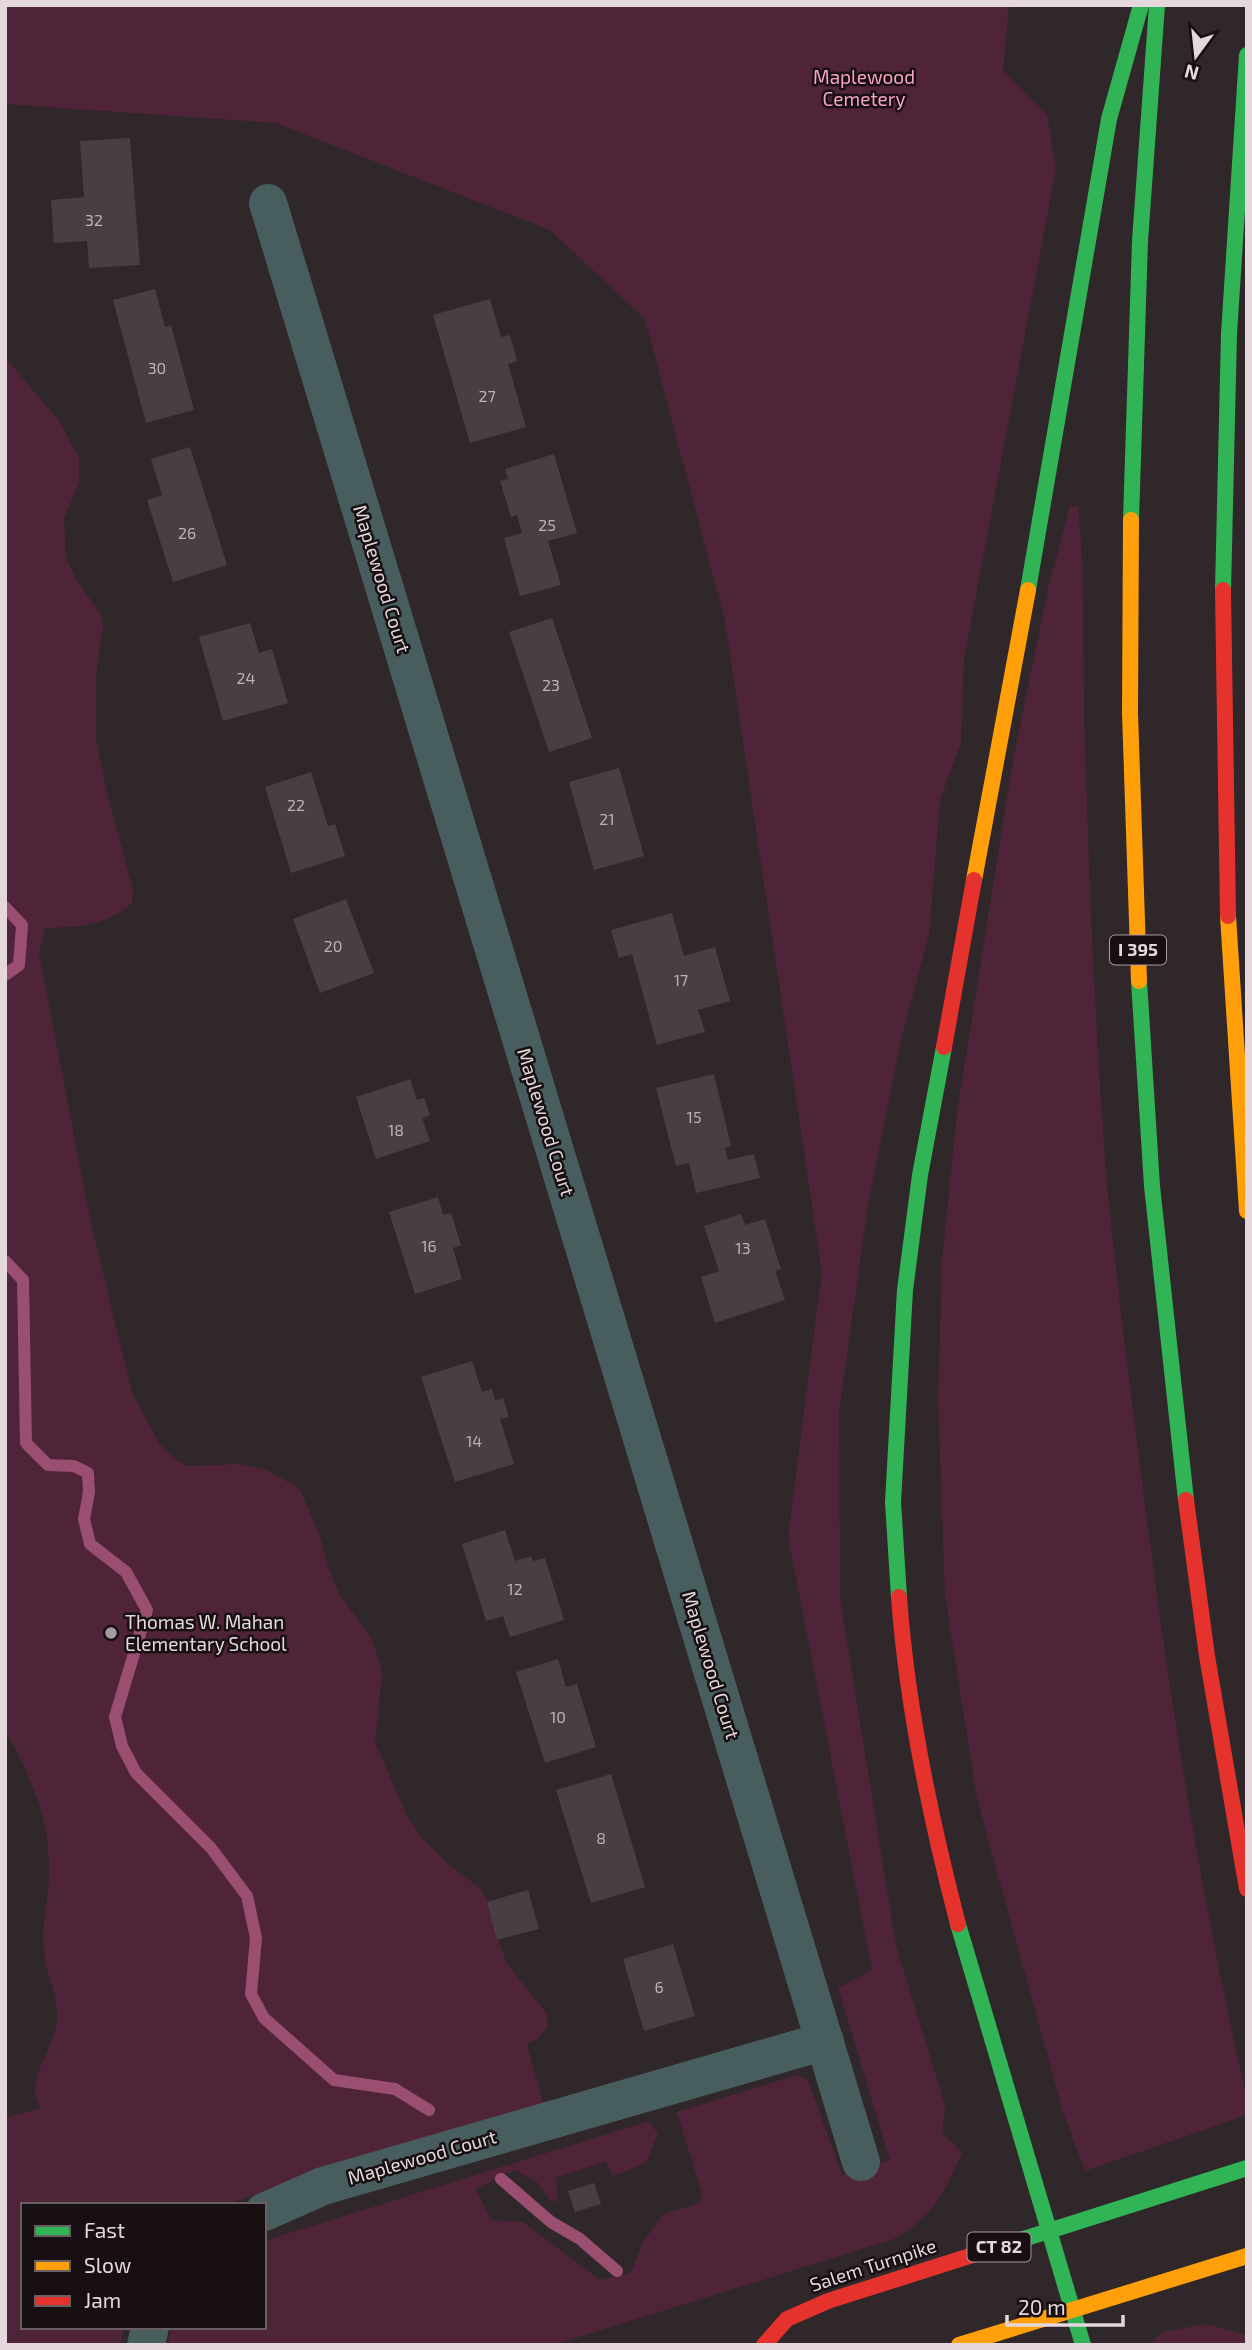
<svg xmlns="http://www.w3.org/2000/svg" width="1252" height="2350" font-family="'Exo 2',sans-serif">
<rect width="100%" height="100%" fill="#30272b"/>
<path fill="#502438" d="M5,5H1009L1003,70L1047,115L1056,169L964,659L961,742L940,800L929,935L901,1039L867,1211L839,1412L840,1598L896,1946L945,2105L942,2133L962,2152C947,2189 930,2220 894,2239L553,2345H167L172,2327H264V2241L649,2121L658,2134L646,2163L613,2176L606,2161L556,2178L558,2200L551,2202L537,2182L515,2170L475,2189L492,2220L523,2222L600,2280L631,2273L643,2242L663,2214L700,2203L702,2193L677,2112L797,2075L808,2080L842,2175L890,2160L838,1988L872,1970L788,1536L822,1272L725,621L645,319L550,230L276,123L5,104Z
M5,357L59,421L79,458V483L64,519L66,558L77,581L100,613L103,625L96,676V738L106,790L133,889L132,903C108,926 77,927 45,928L39,953L91,1224L133,1395L159,1443L176,1460L187,1466L240,1464L266,1470L299,1488L320,1536L330,1573L341,1597L372,1639L380,1664L382,1677L375,1742L407,1816L421,1837L448,1864L481,1889L492,1912L498,1940L507,1964L547,2014V2027L538,2038L527,2044L543,2103L307,2175L226,2205H23V2327H124L120,2345H5V2118L41,2108C22,2084 55,2047 57,2021C59,1998 47,1976 44,1953C41,1928 48,1903 49,1878C51,1822 33,1779 5,1731Z
M1070,506L1078,507C1085,574 1083,641 1084,709C1088,859 1094,1010 1105,1160C1114,1262 1127,1363 1140,1464C1166,1678 1199,1890 1247,2100V2115L1085,2171L1063,2112L977,1799L945,1595L938,1400L942,1261L957,1113L1012,766L1049,584Z
M1207,2324L1247,2335V2345H1150L1162,2332Z"/>
<g fill="none" stroke-linecap="round" stroke-linejoin="round">
<path stroke="#9a4f70" stroke-width="12" d="M5,907L22,925L19,965L5,975
M5,1261L23,1280L26,1443L48,1465L74,1466L88,1473L89,1492L84,1519L90,1544L126,1572L147,1610L115,1717L122,1746L136,1773L211,1848L247,1896L256,1938L251,1994L264,2018L334,2080L395,2089L429,2110
M501,2179L551,2222L580,2239L617,2271"/>
</g>
<path fill="#473f43" d="M130,138L140,265L89,268L87,241L54,243L51,200L84,197L80,141Z
M155,289L165,327L171,325L194,410L146,423L113,300Z
M490,299L501,337L510,335L517,361L508,364L526,427L470,443L433,315Z
M190,447L227,565L173,582L147,500L162,495L151,459Z
M554,454L577,533L548,541L561,585L520,596L504,538L522,533L517,515L511,517L500,481L508,479L505,469Z
M552,618L592,738L549,752L509,632Z
M250,623L259,653L272,649L288,703L223,721L199,637Z
M619,768L644,856L594,870L569,782Z
M311,772L328,826L335,824L345,856L291,873L265,787Z
M346,899L374,973L320,993L293,919Z
M672,913L684,956L715,947L730,1001L698,1010L705,1032L657,1045L632,954L619,958L611,930Z
M714,1074L731,1146L725,1148L728,1160L754,1154L760,1178L696,1193L689,1163L676,1166L656,1088Z
M410,1079L417,1100L424,1098L430,1115L422,1118L430,1141L376,1159L356,1097Z
M438,1197L443,1215L451,1213L461,1245L453,1248L462,1279L415,1294L389,1212Z
M741,1214L745,1225L765,1219L781,1269L775,1271L785,1300L715,1323L701,1277L719,1271L704,1226Z
M472,1361L482,1392L492,1389L495,1401L503,1398L509,1417L500,1419L514,1464L455,1482L421,1377Z
M505,1530L515,1561L531,1556L533,1561L545,1558L564,1620L510,1637L503,1616L486,1621L462,1544Z
M558,1659L566,1687L577,1684L596,1747L545,1763L516,1672Z
M611,1774L645,1887L591,1903L556,1790Z
M528,1890L539,1929L497,1940L487,1902Z
M673,1944L695,2016L644,2031L623,1959Z
M594,2183L601,2204L575,2212L568,2191Z"/>
<g fill="none" stroke-linecap="round" stroke-linejoin="round">
<path stroke="#485d5d" stroke-width="38" d="M268,203L861,2162
M264,2212L323,2186L825,2041
M146,2345L150,2327"/>
<path stroke="#30b455" stroke-width="16" d="M1131,520L1140,241L1157,5
M1028,590L1109,119L1141,5
M1223,590L1229,334L1247,55
M1139,981L1152,1186L1186,1500
M899,1597L893,1502L905,1290L920,1175L944,1047
M958,1924L1083,2345
M976,2254L1247,2168"/>
<path stroke="#ff9f0a" stroke-width="16" d="M1131,520L1130,713L1139,981
M974,880L1028,590
M1228,916L1247,1211
M959,2345L1247,2256"/>
<path stroke="#e5322d" stroke-width="16" d="M1223,590L1228,916
M944,1047L974,880
M1186,1500L1207,1656L1247,1889
M899,1597C907,1708 930,1817 958,1924
M764,2345L787,2319L828,2301L976,2254"/>
</g>
<circle fill="#a59a9e" stroke="#170f12" stroke-width="2.5" cx="111" cy="1633" r="7"/>
<g text-anchor="middle" stroke-width="5" stroke-linejoin="round" paint-order="stroke">
<g font-size="16" fill="#bdb2b6">
<text x="94" y="226">32</text>
<text x="157" y="374">30</text>
<text x="487" y="402">27</text>
<text x="547" y="531">25</text>
<text x="187" y="539">26</text>
<text x="246" y="684">24</text>
<text x="551" y="691">23</text>
<text x="296" y="811">22</text>
<text x="607" y="825">21</text>
<text x="333" y="952">20</text>
<text x="681" y="986">17</text>
<text x="694" y="1123">15</text>
<text x="396" y="1136">18</text>
<text x="429" y="1252">16</text>
<text x="743" y="1254">13</text>
<text x="474" y="1447">14</text>
<text x="515" y="1595">12</text>
<text x="558" y="1723">10</text>
<text x="601" y="1844">8</text>
<text x="659" y="1993">6</text>
</g>
<g fill="#170f12" stroke="#a69c9f" stroke-width="2">
<rect x="1110" y="935.5" width="56" height="29" rx="5"/>
<rect x="967.5" y="2232.5" width="63" height="29" rx="5"/>
</g>
<g font-size="18" font-weight="bold" fill="#e4d8dc">
<text x="1138" y="956">I 395</text>
<text x="999" y="2253">CT 82</text>
</g>
<g font-size="19" fill="#faa1c6" stroke="#170f12">
<text x="864" y="84">Maplewood<tspan x="864" dy="22">Cemetery</tspan></text>
</g>
<g font-size="19" fill="#e4d8dc" stroke="#170f12">
<text transform="translate(382 579) rotate(73)" y="7">Maplewood Court</text>
<text transform="translate(546 1122) rotate(73)" y="7">Maplewood Court</text>
<text transform="translate(711 1665) rotate(73)" y="7">Maplewood Court</text>
<text transform="translate(422 2157) rotate(-16)" y="7">Maplewood Court</text>
<text transform="translate(873 2265) rotate(-18)" y="7">Salem Turnpike</text>
</g>
<g font-size="19" fill="#e4d8dc" stroke="#170f12" text-anchor="start">
<text x="125" y="1629">Thomas W. Mahan<tspan x="125" dy="22">Elementary School</tspan></text>
</g>
</g>
<rect width="1252" height="2350" fill="none" stroke="#e4d8dc" stroke-width="14"/>
<rect x="21" y="2203" width="245" height="126" fill="#170f12" stroke="#695f63" stroke-width="2"/>
<rect x="35" y="2226" width="35" height="10" fill="#30b455" stroke="#695f63" stroke-width="2"/>
<text x="84" y="2238" font-size="21" fill="#e4d8dc">Fast</text>
<rect x="35" y="2261" width="35" height="10" fill="#ff9f0a" stroke="#695f63" stroke-width="2"/>
<text x="84" y="2273" font-size="21" fill="#e4d8dc">Slow</text>
<rect x="35" y="2296" width="35" height="10" fill="#e5322d" stroke="#695f63" stroke-width="2"/>
<text x="84" y="2308" font-size="21" fill="#e4d8dc">Jam</text>
<g transform="translate(1196 56) rotate(195)" stroke="#170f12" stroke-width="5" paint-order="stroke">
<path d="M0-5L12 26L0 18L-12 26Z" fill="#e4d8dc"/>
<text y="-10" font-size="19" font-weight="bold" text-anchor="middle" fill="#e4d8dc">N</text>
</g>
<path d="M1007 2315v10h116v-10" fill="none" stroke="#e4d8dc" stroke-width="3.5"/>
<text x="1018" y="2315" font-size="21" fill="#e4d8dc" stroke="#170f12" stroke-width="5" paint-order="stroke">20 m</text>
</svg>
